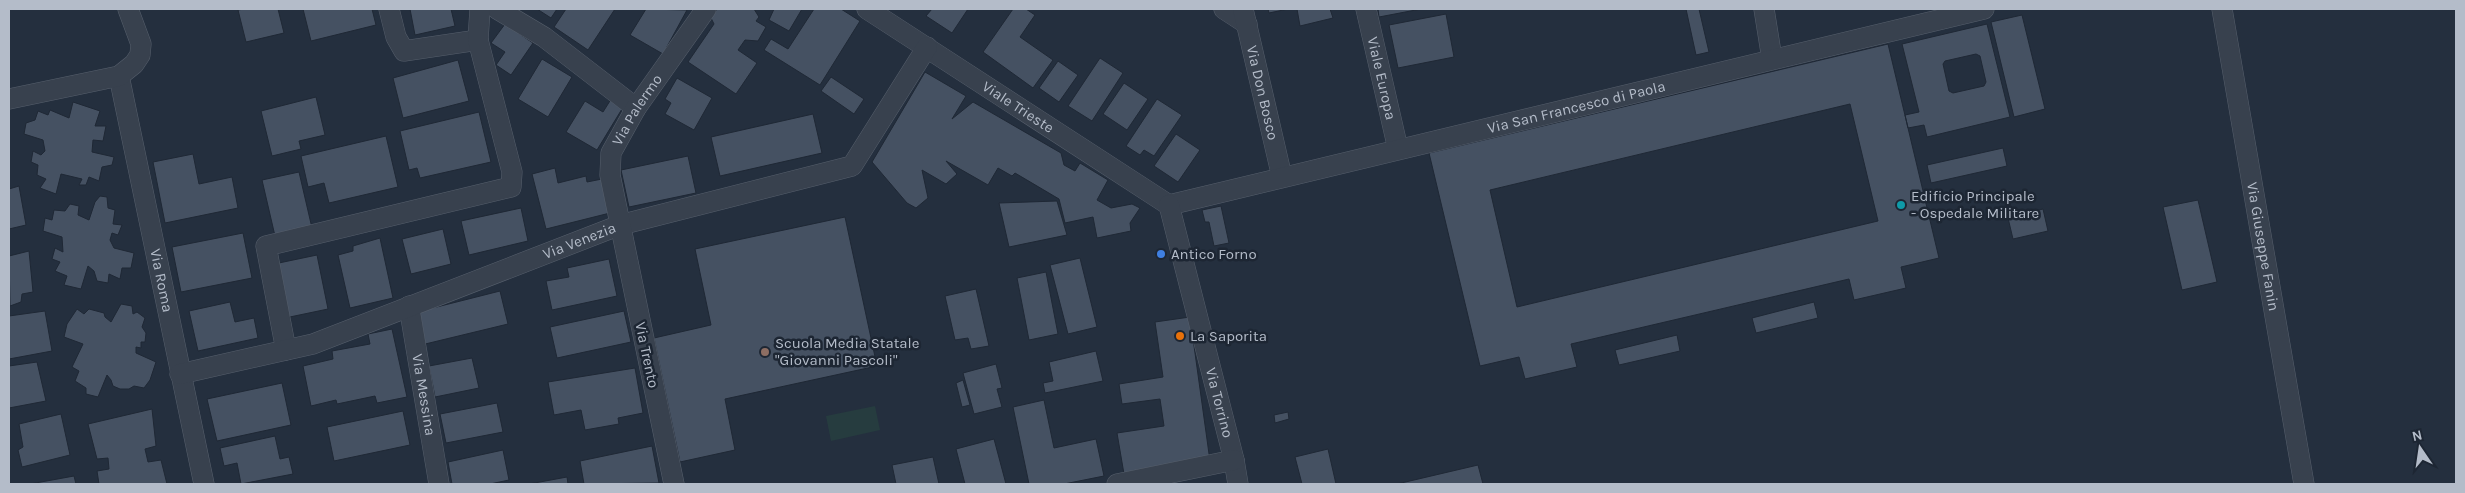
<svg xmlns="http://www.w3.org/2000/svg" width="2465" height="493" font-family="Karla,sans-serif">
<rect width="100%" height="100%" fill="#242f3e"/>
<path fill="#263c3f" d="M875,406L880,430L831,441L826,416Z"/>
<path fill="#455162" stroke="#1f2835" fill-rule="evenodd" d="M244,9H278L284,33L246,42L238,10Z
M303,9H372L376,25L311,41Z
M410,9H451L455,26L415,35Z
M537,9H557L551,18Z
M566,9H615L588,50L554,27Z
M646,9L687,10L663,54L630,35Z
M717,9H754L759,17L756,21L766,27L758,41L745,40L738,50L757,63L736,94L688,62L714,24L711,18Z
M774,9H802L789,31L769,20Z
M814,9H841L860,21L820,85L764,50L771,39L788,49Z
M932,9H968L952,33L926,16Z
M1013,9H1026L1035,15L1020,37L1053,60L1033,88L983,52Z
M1268,9H1288L1269,13Z
M1297,9H1330L1333,18L1300,26Z
M1378,9H1421L1379,17Z
M1686,9H1699L1709,52L1696,55Z
M1446,14L1454,57L1398,68L1389,25Z
M2022,15L2045,109L2014,117L1991,22Z
M505,24L533,43L511,75L496,65L505,52L491,43Z
M1987,24L2010,117L1927,137L1924,125L1908,128L1905,115L1919,112L1902,44ZM1976,54L1980,56L1986,82L1984,86L1953,93L1949,91L1943,64L1945,61Z
M1888,44L1939,258L1901,267L1906,288L1854,300L1849,279L1571,344L1577,367L1525,379L1519,357L1480,366L1429,153ZM1850,104L1878,221L1517,307L1490,190Z
M1100,58L1123,73L1092,121L1068,106Z
M542,59L572,77L548,117L518,99Z
M458,60L469,101L403,118L393,78Z
M1058,61L1078,75L1059,102L1039,88Z
M925,72L966,96L952,119L973,102L1061,153L1064,165L1075,171L1080,163L1108,180L1097,200L1111,208L1132,204L1140,208L1130,223L1131,231L1097,238L1093,217L1065,223L1059,199L1015,173L1012,176L998,168L988,185L946,161L957,174L946,184L922,170L928,198L916,208L907,203L872,162Z
M831,77L864,99L854,114L821,91Z
M677,78L712,98L694,130L665,114L671,103L665,99Z
M1124,83L1148,99L1127,130L1103,114Z
M613,96L625,104L597,150L566,132L585,101L603,112Z
M316,97L325,135L299,141L301,149L272,156L261,111Z
M1157,99L1182,115L1154,156L1144,150L1140,155L1126,146Z
M73,102L100,111L95,126H106L103,141L93,140L92,152L114,157L112,165L102,167L99,181L89,177L86,185H79L82,179L61,174L56,194L40,188L46,179L37,175L38,165L31,162L33,151L41,155L45,151L43,140L24,134L26,123L35,120L38,111L48,115L50,110L69,118Z
M479,112L491,162L420,178L417,168L409,170L400,131Z
M813,114L822,153L720,176L711,137Z
M1176,134L1200,150L1178,182L1154,166Z
M386,136L398,187L329,203L324,183L308,187L301,156Z
M2003,148L2007,166L1931,183L1927,165Z
M193,154L199,184L232,177L238,208L165,223L153,162Z
M688,156L696,193L629,207L621,170Z
M555,168L558,183L586,176L587,182L602,179L610,213L546,229L532,174Z
M299,172L312,228L275,236L262,180Z
M19,186L26,225L9,229V189Z
M100,196L107,197L108,208L115,210L113,224L122,225L118,235L112,233L110,240L114,248L134,253L131,268H122L120,279L109,274L108,283L97,281L94,271L88,266L81,289L64,285L67,276L55,271L60,262L52,259L55,248L63,252L62,237L43,231L45,218L52,220L54,210L65,211L70,204L79,206L78,215L89,220L95,202Z
M2198,200L2217,282L2182,290L2163,207Z
M1057,201L1067,235L1009,247L999,203Z
M1221,206L1229,243L1214,246L1209,222H1205L1202,210Z
M521,208L528,241L469,255L461,221Z
M2043,209L2048,231L2013,239L2008,218Z
M845,217L877,366L725,399L735,450L680,462L654,338L711,325L695,249Z
M443,229L451,264L411,274L402,239Z
M243,233L252,278L181,292L172,247Z
M380,238L393,298L350,308L338,255L353,251V246Z
M29,251L33,292L22,294L21,302L10,306L9,256Z
M317,255L328,309L285,318L274,264Z
M1080,258L1097,327L1068,334L1050,265Z
M609,259L617,296L552,310L546,281L569,277L567,268Z
M1046,272L1058,334L1029,340L1017,278Z
M976,289L989,346L971,349L968,338L955,340L945,296Z
M500,291L508,324L417,346L413,313Z
M230,302L235,322L254,318L258,338L198,351L189,311Z
M1814,302L1818,318L1756,333L1752,318Z
M121,304L132,306L133,314L137,312L145,318L142,327L146,333L145,342H141V348L136,347V353L156,362L150,380L144,388L134,386L129,389H120L113,386L111,380L107,375L98,397L86,394V388L75,381L79,371L72,367L83,344L64,337L67,324L77,309L84,314L89,309L104,313L105,317L111,322Z
M45,311L52,351L9,359V316Z
M624,311L631,342L557,358L550,327Z
M1190,317L1210,461L1124,474L1117,433L1164,426L1160,399L1122,404L1119,384L1163,377L1155,322Z
M392,329L407,397L377,403L375,396L337,404L336,400L311,406L303,366L333,359L332,351L370,344L368,334Z
M1677,335L1680,351L1619,365L1615,350Z
M1096,351L1103,381L1045,393L1043,383L1053,381L1049,362Z
M472,358L479,388L435,397L429,366Z
M37,362L46,401L9,408V366Z
M996,364L1002,388L997,389L1002,407L974,414L963,373Z
M635,368L643,413L618,418L619,424L585,430L581,410L554,415L548,382Z
M963,380L970,405L962,407L956,383Z
M282,383L291,425L217,441L207,399Z
M1044,400L1054,448L1096,439L1104,476L1064,484H1029L1013,407Z
M497,403L503,432L446,443L440,414Z
M152,409L156,446L145,449L148,462L161,460L167,484H99L97,471L109,469L108,458L97,459L88,424Z
M403,411L410,445L334,461L327,427Z
M1288,412L1289,419L1275,423L1274,415Z
M61,414L70,455L22,467L18,450L23,447L19,424Z
M275,436L280,459L289,457L293,474L241,484L237,463L224,466L220,448Z
M994,439L1006,484H965L956,449Z
M652,446L659,483L584,484L580,461Z
M1328,449L1336,484H1302L1295,457Z
M503,450L509,480L490,484H452L448,462Z
M933,457L939,484H896L892,465Z
M1478,465L1483,484H1397Z
M74,476L76,484H30Z
M567,477L568,484H529Z"/>
<g fill="none" stroke-linecap="round" stroke-linejoin="round">
<g stroke="#565f6c" stroke-width="21">
<g id="street">
<path d="M389,9L396,37L404,51L478,40"/>
<path d="M497,9L544,37L636,108"/>
<path id="s1" d="M867,9L1169,205"/>
<path d="M1224,9L1247,24"/>
<path id="s2" d="M1243,9L1282,177"/>
<path id="s3" d="M1366,9L1398,149"/>
<path d="M1764,9L1772,59"/>
<path id="s4" d="M2222,9L2304,484"/>
<path id="s5" d="M119,76L204,484"/>
<path d="M9,99L119,76L134,64L140,55L141,44L128,9"/>
<path id="s6" d="M1169,205L1984,9"/>
<path id="s7" d="M1169,205L1234,460L1238,484"/>
<path id="s8" d="M409,306L439,484"/>
<path d="M286,350L266,246L511,187L512,172L478,40L480,9"/>
<path id="s9" d="M180,374L313,344L620,225L852,166L927,47"/>
<path id="s10" d="M674,484L610,175L611,153L636,108L706,9"/>
<path d="M1117,484L1234,460"/>
</g>
</g>
<use href="#street" stroke="#38414e" stroke-width="20"/>
</g>
<circle fill="#0f9aa8" stroke="#1d2633" stroke-width="2" cx="1901" cy="205" r="5"/>
<circle fill="#3f7fe0" stroke="#1d2633" stroke-width="2" cx="1161" cy="254" r="5"/>
<circle fill="#e8710a" stroke="#1d2633" stroke-width="2" cx="1180" cy="336" r="5"/>
<circle fill="#8d6e63" stroke="#1d2633" stroke-width="2" cx="765" cy="352" r="5"/>
<g text-anchor="middle" stroke-width="5" stroke-linejoin="round" paint-order="stroke">
<g font-size="15" fill="#b4bcc9" stroke="#1d2633">
<text dy="5" stroke="none"><textPath href="#s3" startOffset="71">Viale Europa</textPath></text>
<text dy="5" stroke="none"><textPath href="#s2" startOffset="86">Via Don Bosco</textPath></text>
<text dy="5" stroke="none"><textPath href="#s1" startOffset="180">Viale Trieste</textPath></text>
<text dy="5" stroke="none"><textPath href="#s6" startOffset="419">Via San Francesco di Paola</textPath></text>
<text dy="5" stroke="none"><textPath href="#s10" startOffset="388">Via Palermo</textPath></text>
<text dy="5" stroke="none"><textPath href="#s9" startOffset="422">Via Venezia</textPath></text>
<text dy="5" stroke="none"><textPath href="#s4" startOffset="241">Via Giuseppe Fanin</textPath></text>
<text dy="5" stroke="none"><textPath href="#s5" startOffset="209">Via Roma</textPath></text>
<text transform="translate(647 355) rotate(78)" y="5">Via Trento</text>
<text dy="5" stroke="none"><textPath href="#s8" startOffset="90">Via Messina</textPath></text>
<text dy="5" stroke="none"><textPath href="#s7" startOffset="204">Via Torrino</textPath></text>
</g>
<g font-size="15" fill="#b4bcc9" stroke="#1d2633" text-anchor="start">
<text x="1911" y="201">Edificio Principale<tspan x="1911" dy="17">- Ospedale Militare</tspan></text>
<text x="1171" y="259">Antico Forno</text>
<text x="1190" y="341">La Saporita</text>
<text x="775" y="348">Scuola Media Statale<tspan x="775" dy="17">"Giovanni Pascoli"</tspan></text>
</g>
</g>
<rect width="2465" height="493" fill="none" stroke="#b4bcc9" stroke-width="20"/>
<g transform="translate(2420 448) rotate(347)" stroke="#1d2633" stroke-width="4" paint-order="stroke">
<path d="M0-4L9 19L0 12L-9 19Z" fill="#b4bcc9"/>
<text y="-8" font-size="14" font-weight="bold" text-anchor="middle" fill="#b4bcc9">N</text>
</g>
</svg>
